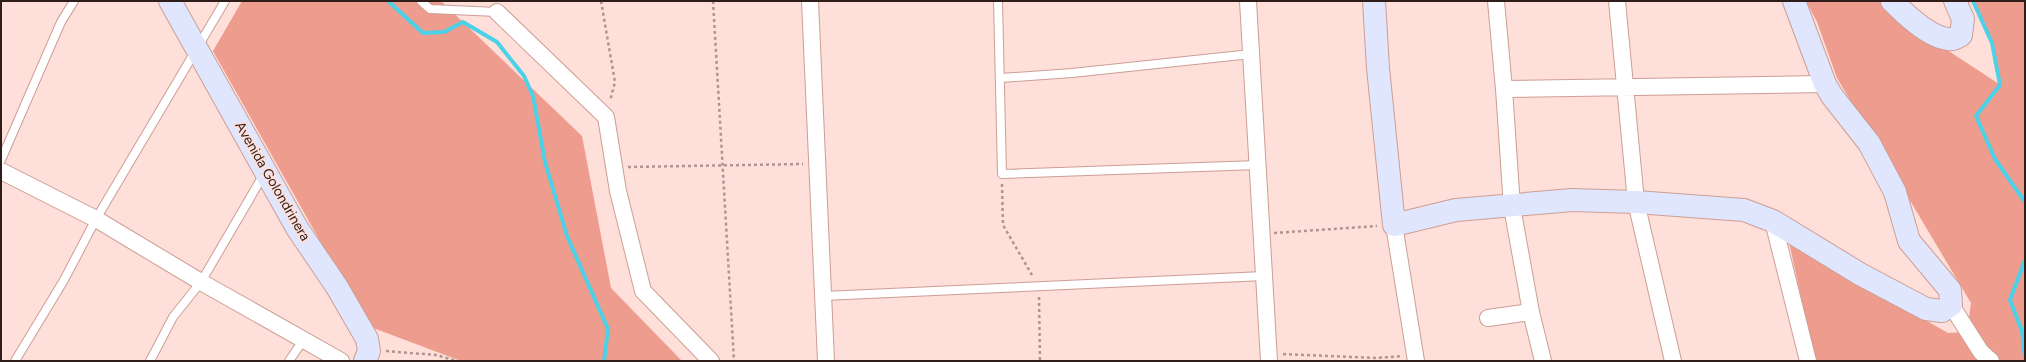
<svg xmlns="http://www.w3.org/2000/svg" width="2026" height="362" font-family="Figtree,sans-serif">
<rect width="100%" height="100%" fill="#fedfd9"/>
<path fill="#ee9c8d" d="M242,1H441L582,136L611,288L682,361H461L368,326L213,51Z
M1806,1H1884L1889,12L1999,84L1992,43L1973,1H2025V361H1815L1789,242L1948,333L1967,332L1971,303L1837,78L1817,22Z"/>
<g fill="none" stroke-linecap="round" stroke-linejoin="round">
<path stroke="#4bd1e8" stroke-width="4" d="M388,1L423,33L444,32L463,22L497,42L524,76L533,96L545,162L567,236L608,329L604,361
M1973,1L1992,43L2000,85L1976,116L1995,159L2025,202
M2025,260L2010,300L2022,331L2025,358"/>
<g stroke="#cd9e94" stroke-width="10">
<path id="lane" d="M421,1L430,9L497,12
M998,1L1002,174L1258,165
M1000,78L1072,73L1251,54
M1,160L61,22L74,1
M823,296L1264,276
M15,361L64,280L96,219L225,1
M150,361L173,317L201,282L264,174
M289,361L304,339"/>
</g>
<g stroke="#cd9e94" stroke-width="18">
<path id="street" d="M810,1L826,361
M1248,1L1269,361
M1496,1L1504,89L1512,207L1531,312L1543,361
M1617,1L1636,202L1673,361
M497,12L606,117L618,191L643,291L711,361
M1504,89L1825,84
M1,171L96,219L201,282L341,361
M1773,221L1808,361
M1394,225L1416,361
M1951,305L1981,352L1991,361
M1488,318L1531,312"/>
</g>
<g stroke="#cd9e94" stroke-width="24">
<path id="secondary" d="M170,1L297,228L337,287L367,339L369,351L365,361
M1374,1L1378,68L1394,225L1456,210L1572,200L1636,202L1744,210L1773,221L1860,274L1926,309L1942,311L1951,305L1950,290L1909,241L1895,192L1869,143L1832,96L1825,84L1794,1
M1892,1C1905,14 1930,38 1949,39C1953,40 1958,37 1961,35L1963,19L1955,1"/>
</g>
<path stroke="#af9590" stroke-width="2.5" stroke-dasharray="3 3" stroke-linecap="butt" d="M601,1L615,82L610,101
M713,1L734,361
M628,167L803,164
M1002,184L1003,225L1032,275
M1274,233L1377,226
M1039,297L1040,361
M386,351L436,355L457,361
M1283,354L1377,358L1402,356"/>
<use href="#lane" stroke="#fff" stroke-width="8"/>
<use href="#street" stroke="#fff" stroke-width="16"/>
<use href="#secondary" stroke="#dfe6fe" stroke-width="22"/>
</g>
<g text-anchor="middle" stroke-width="3.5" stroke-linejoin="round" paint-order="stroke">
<g font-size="14" fill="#2f1d1a" stroke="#fedfd9">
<text transform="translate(273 181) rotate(60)" y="5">Avenida Golondrinera</text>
</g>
</g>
<rect width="2026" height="362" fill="none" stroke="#2f1d1a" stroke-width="4"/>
</svg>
